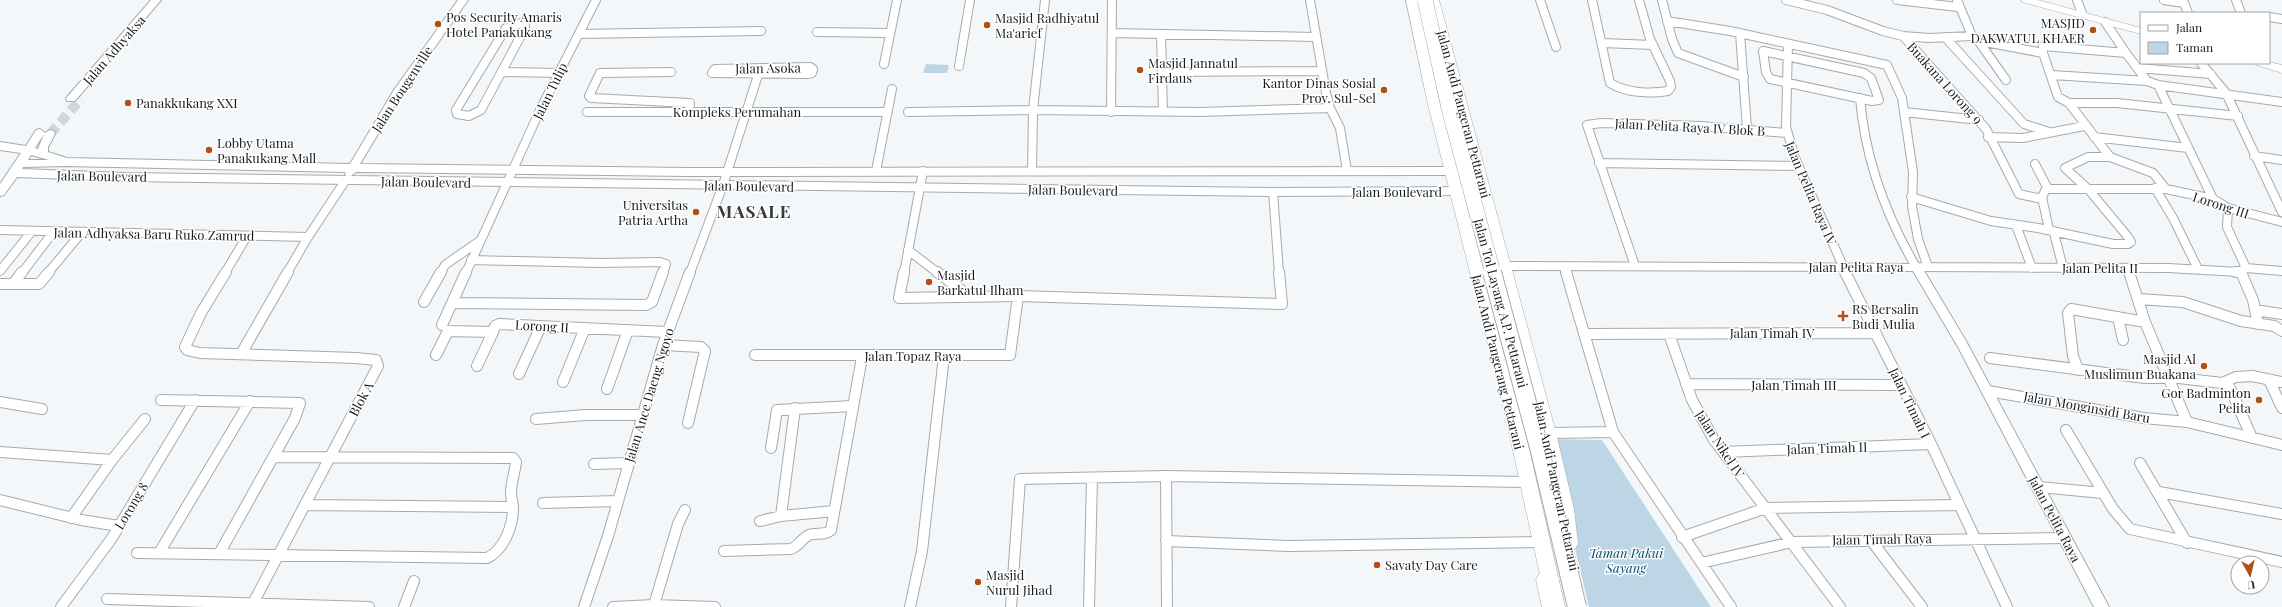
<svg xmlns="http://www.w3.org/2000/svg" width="2282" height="607" font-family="'Playfair Display',serif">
<rect width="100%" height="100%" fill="#f4f7fa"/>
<path fill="#bcd6e5" d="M926,64L949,65L947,73H923Z
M1549,439L1602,440L1711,607H1589Z"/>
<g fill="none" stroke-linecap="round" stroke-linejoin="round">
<path stroke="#d3d6d9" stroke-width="10" stroke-dasharray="10 5.5" stroke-linecap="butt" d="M50,134L81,99"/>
<g stroke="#a7aaac" stroke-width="10">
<path id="minor-far1" d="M1310,0L1326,93L1330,108L1340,128L1347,171
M1540,0L1556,47
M1592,0L1610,83C1626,93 1650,94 1668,91L1671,87L1670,81L1650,39L1639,0
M1662,0L1672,39L1678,53L1744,77
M1786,0L1827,10L1883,31L1903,36L1929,38L1972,36L1957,0
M1897,0L1958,7
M2077,0L2083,16
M2164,0L2184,3
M2183,0L2188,13
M2236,0L2241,13
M2269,17L2282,19
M1667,21L1730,31L1887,65L1902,98L1913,172L1912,206L1918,239L1928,267
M2105,22L2126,53
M521,23L525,25V28L481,110L469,116L457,114L456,110L506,28Z
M817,32L890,33
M1113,33L1315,37
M1740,33L1747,129
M579,34L761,31
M1161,34L1163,112
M1903,36L1986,129L2019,194L2042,199
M1945,37L2024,124L2049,132
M1977,39L2006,80
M1980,41L2043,53
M1602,43L1653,45
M1788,44L1786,127L1795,158L1846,273
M1763,51L1864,73L1871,78L1879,100L1872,101L1770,79L1766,72Z
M2201,63L2226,93L2282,212
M884,64L897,0
M959,66L970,0
M810,67L813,69L812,73L808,74L712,73L715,69Z
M2138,68L2211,74
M502,72L559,73
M671,72L600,73L589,96L591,98L690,103L689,112
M1162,72L1322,71
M2052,75L2147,81
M2158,85L2213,199
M1860,98C1865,159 1885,214 1916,267L2168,268L2239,272L2246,268L2282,271
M2069,103H2117L2238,116
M587,112H887
M908,112L1033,110L1200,112L1330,108
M1111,112L1112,0
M1904,112L1979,120
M1988,137L2023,138L2084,126
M2094,137L2188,148
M2254,156L2282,160
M2110,157L2069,103L2058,97L2043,53V46L2126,53L2147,81L2158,85L2282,102
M1599,163L1798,166
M2035,164L2047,187L2042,197L2049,230
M876,171L892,89
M1032,171L1033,110L1045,0
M2155,188L2173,218L2198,269
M2046,189H2166L2213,199L2228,208L2282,222
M1273,192L1279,273
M1911,197L1991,221L2038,228L2113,244H2128L2131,242L2128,237L2089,190L2065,168L2088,157H2110L2153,173L2166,189
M2228,208L2227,227L2246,268
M2017,228L2032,268
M0,230L308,237
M2054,233L2063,268
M908,250L938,273
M471,260L600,263L660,262L666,264L663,273
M1564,266L1566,273
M1635,266L1587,125L1601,123L1701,126L1787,133
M2128,268L2130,273
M0,271L32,231
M2241,271L2242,273
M22,273L54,231
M48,273L82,232
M225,273L247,236
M287,273L308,237L345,181
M441,273L445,265L478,242
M466,273L540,110L596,0
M690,273L723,185L758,75
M904,273L923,171"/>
</g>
<g stroke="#a7aaac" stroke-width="12">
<path id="minor" d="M22,272L13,284H39L49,272
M226,272L201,313L185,347L187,350L200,353L356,358L376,360L378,366L251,607
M904,272L899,298L1018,296L1282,304L1279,272
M937,272L968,295
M1566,272L1613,432L1731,607
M1845,272L1931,444L2007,607
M2129,272L2145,322L2187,422
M2236,272H2239
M2241,272L2253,300L2258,324
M0,284H13
M2138,299L2183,302L2241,321L2274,326L2282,331
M424,302L441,272
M452,303L646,305L652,302L663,272
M2255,310L2282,314
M2118,317L2123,340
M442,325L466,272
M1584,334L1876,333
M1669,334L1692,400L1714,440L1840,607
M663,345L701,347L705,351L688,423
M241,354L288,272
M436,355L448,331L493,332L495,326L499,324L667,332
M755,355H1010L1018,296
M1990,358L2145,378H2179L2222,383L2236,377L2252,376L2282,382
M477,366L493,332
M2078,370L2073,356L2068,313L2071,309L2145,322
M519,374L541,326
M2269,380L2282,408
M563,382L585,328
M2225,382L2231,390L2252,438
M1686,384L1901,385
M607,389L628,330
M1988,391L2144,418L2187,422L2282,445
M161,400L300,403L295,418L219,554
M0,402L42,409
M795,408L781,516L834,511
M536,419L585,415H642
M2066,430L2113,509L2130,529L2282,562
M1548,433L1613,432
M771,448L777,410L853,406
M0,452L112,460
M1723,452L1931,444
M2140,463L2187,543
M594,464L628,463
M1166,476L1167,607
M2039,487L2103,493
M2159,492L2282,514
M0,500L81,520L119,526
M543,503L618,501
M305,505L513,507
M71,518L112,460L145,419
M760,521L781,516
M1682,537L1766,508L1959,505
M1870,539L1922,607
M1166,541L1288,546L1541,542
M724,551L791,549C799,546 802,538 809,535C816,532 825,536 831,530L862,357
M137,553L487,558C504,550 513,526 513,508C513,503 511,498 511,493C511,482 515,472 516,462L513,458L273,457
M159,553L250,401
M1701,563L1792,542L2066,538
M107,599L369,607
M654,605L678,524L685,510
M61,607L112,538L195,400
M404,607L414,581
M584,607L608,536L663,345L690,272
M613,607L654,605L715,607
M910,607L922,551L944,356
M1011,607L1020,479L1166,476L1527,482
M1089,607L1092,478"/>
</g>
<g stroke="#a7aaac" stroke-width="2">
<path id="tertiary" d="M151,0H161L75,101H67L66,99L67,97Z
M458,0H468L402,94L360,164L687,168L1460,167L1465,171L1460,175L687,176L356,172L351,176L1273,188L1465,187L1471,191L1465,195L1273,196L124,181L17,177L4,195L0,196V184L21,153L0,150V142L26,146L36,130L40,129L45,133L50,130L54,131L55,134L48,147V152L67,158L350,164L394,90ZM44,134L38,149L35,148ZM31,155L49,160H28ZM66,166L345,172L346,176H349L124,173L22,169L23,167Z
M1504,262L1920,264L1966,341L2109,607H2094L1958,347L1913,271L1504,270L1498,266Z"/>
</g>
<g stroke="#a7aaac" stroke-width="1">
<path id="secondary" d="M2021,0H2038L2141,28V34L2022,2Z
M2269,62L2282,65V73L2256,65L2255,63Z"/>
</g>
<g stroke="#a7aaac" stroke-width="1">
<path id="trunk" d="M1406,0H1418L1439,100L1520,409L1565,607H1547L1504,409L1427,100Z
M1427,0H1439L1556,433L1574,509L1578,544L1575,549L1569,552L1563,549L1540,433Z"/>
</g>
<g stroke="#a7aaac" stroke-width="1">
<path id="motorway" d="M1546,571L1553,574L1562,607H1542L1536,580L1539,574Z"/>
</g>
<use href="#minor-far1" stroke="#fff" stroke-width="8"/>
<use href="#minor" stroke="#fff" stroke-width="10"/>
<use href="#tertiary" fill="#fff" fill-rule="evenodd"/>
<use href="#secondary" fill="#fff" fill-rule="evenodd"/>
<use href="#trunk" fill="#fff" fill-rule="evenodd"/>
<use href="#motorway" fill="#fff" fill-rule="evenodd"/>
<g stroke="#a7aaac" stroke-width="16" stroke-linecap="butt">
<path id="motorway-bridge-far1" d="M1425,0L1450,112L1493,273"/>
</g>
<g stroke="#a7aaac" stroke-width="20" stroke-linecap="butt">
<path id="motorway-bridge" d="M1492,272L1540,451L1577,607"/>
</g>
<use href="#motorway-bridge-far1" stroke="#fff" stroke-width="15"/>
<use href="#motorway-bridge" stroke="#fff" stroke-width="18"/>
</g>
<g fill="#b24f16" stroke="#fff" stroke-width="1.5">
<circle cx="438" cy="24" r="4"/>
<circle cx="987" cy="25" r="4"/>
<circle cx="2093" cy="30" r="4"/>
<circle cx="1140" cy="70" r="4"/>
<circle cx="1384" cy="90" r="4"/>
<circle cx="128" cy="103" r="4"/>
<circle cx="209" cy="150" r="4"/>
<circle cx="696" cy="212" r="4"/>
<circle cx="929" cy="282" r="4"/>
<path d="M1841 310h4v4h4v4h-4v4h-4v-4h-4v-4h4z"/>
<circle cx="2204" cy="366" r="4"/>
<circle cx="2259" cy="400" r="4"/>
<circle cx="1377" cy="565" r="4"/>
<circle cx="978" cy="582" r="4"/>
</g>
<g text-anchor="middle" stroke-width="3" stroke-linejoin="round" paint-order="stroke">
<g font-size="13" fill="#1a1b1c" stroke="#fff" text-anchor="start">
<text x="446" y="22">Pos Security Amaris<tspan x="446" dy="15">Hotel Panakukang</tspan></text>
<text x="995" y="23">Masjid Radhiyatul<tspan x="995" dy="15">Ma'arief</tspan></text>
<text x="2085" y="28" text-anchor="end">MASJID<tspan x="2085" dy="15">DAKWATUL KHAER</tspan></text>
<text x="1148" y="68">Masjid Jannatul<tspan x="1148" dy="15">Firdaus</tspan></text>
<text x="1376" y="88" text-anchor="end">Kantor Dinas Sosial<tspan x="1376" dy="15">Prov. Sul-Sel</tspan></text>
<text x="136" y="108">Panakkukang XXI</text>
<text x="217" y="148">Lobby Utama<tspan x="217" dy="15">Panakukang Mall</tspan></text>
<text x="688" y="210" text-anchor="end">Universitas<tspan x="688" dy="15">Patria Artha</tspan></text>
<text x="937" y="280">Masjid<tspan x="937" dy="15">Barkatul Ilham</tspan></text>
<text x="1852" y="314">RS Bersalin<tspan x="1852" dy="15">Budi Mulia</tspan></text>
<text x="2196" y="364" text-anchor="end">Masjid Al<tspan x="2196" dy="15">Muslimun Buakana</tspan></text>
<text x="2251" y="398" text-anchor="end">Gor Badminton<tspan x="2251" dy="15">Pelita</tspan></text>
<text x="1385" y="570">Savaty Day Care</text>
<text x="986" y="580">Masjid<tspan x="986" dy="15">Nurul Jihad</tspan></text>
</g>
<g font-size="13" fill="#1a1b1c" stroke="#fff">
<text transform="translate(114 50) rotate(-49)" y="5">Jalan Adhyaksa</text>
<text transform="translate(768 68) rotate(-1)" y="5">Jalan Asoka</text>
<text transform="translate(1945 83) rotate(48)" y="5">Buakana Lorong 9</text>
<text transform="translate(402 89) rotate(-57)" y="5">Jalan Bougenville</text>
<text transform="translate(550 91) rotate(-64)" y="5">Jalan Tulip</text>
<text x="737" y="117">Kompleks Perumahan</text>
<text transform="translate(1464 114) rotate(75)" y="5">Jalan Andi Pangeran Pettarani</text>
<text transform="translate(1690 127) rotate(3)" y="5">Jalan Pelita Raya IV Blok B</text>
<text transform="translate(102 176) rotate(1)" y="5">Jalan Boulevard</text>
<text transform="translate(426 182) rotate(1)" y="5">Jalan Boulevard</text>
<text transform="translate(749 186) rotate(1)" y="5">Jalan Boulevard</text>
<text transform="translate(1073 190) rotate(1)" y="5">Jalan Boulevard</text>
<text x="1397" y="197">Jalan Boulevard</text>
<text transform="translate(1811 193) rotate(67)" y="5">Jalan Pelita Raya IV</text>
<text transform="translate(2221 205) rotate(18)" y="5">Lorong III</text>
<text transform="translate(154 234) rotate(1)" y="5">Jalan Adhyaksa Baru Ruko Zamrud</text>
<text x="1856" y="272">Jalan Pelita Raya</text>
<text x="2100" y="273">Jalan Pelita II</text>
<text transform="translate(1501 303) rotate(75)" y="5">Jalan Tol Layang A.P. Pettarani</text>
<text transform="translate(542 326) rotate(3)" y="5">Lorong II</text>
<text x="1772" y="338">Jalan Timah IV</text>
<text x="913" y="361">Jalan Topaz Raya</text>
<text transform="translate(1498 362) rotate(76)" y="5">Jalan Andi Pangerang Pettarani</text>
<text x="1794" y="390">Jalan Timah III</text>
<text transform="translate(649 395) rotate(-73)" y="5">Jalan Ance Daeng Ngoyo</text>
<text transform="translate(361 399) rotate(-62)" y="5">Blok A</text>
<text transform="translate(1910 403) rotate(64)" y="5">Jalan Timah I</text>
<text transform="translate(2087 407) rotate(10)" y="5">Jalan Monginsidi Baru</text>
<text transform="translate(1720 444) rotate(57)" y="5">Jalan Nikel IV</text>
<text transform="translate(1827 448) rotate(-2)" y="5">Jalan Timah II</text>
<text transform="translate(1557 486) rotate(78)" y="5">Jalan Andi Pangeran Pettarani</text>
<text transform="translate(131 506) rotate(-59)" y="5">Lorong 8</text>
<text transform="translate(2055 519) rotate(62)" y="5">Jalan Pelita Raya</text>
<text transform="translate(1882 539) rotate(-1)" y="5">Jalan Timah Raya</text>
</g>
<g font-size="13" font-style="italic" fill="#024f6f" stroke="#fff">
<text x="1626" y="558">Taman Pakui<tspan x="1626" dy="15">Sayang</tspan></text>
</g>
<g font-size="17" font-weight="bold" letter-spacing="1" fill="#383b3d" stroke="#fff">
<text x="754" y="218">MASALE</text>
</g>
</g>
<rect x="2140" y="12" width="130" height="52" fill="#ffffff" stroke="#a3a4a4"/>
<rect x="2148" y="25" width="20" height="6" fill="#ffffff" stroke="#a3a4a4"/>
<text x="2176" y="32" font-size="12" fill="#1a1b1c">Jalan</text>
<rect x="2148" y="42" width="20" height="12" fill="#bcd6e5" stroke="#a3a4a4"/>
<text x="2176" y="52" font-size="12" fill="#1a1b1c">Taman</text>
<g transform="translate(2250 575) rotate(172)"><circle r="19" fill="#ffffff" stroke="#a3a4a4"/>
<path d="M0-3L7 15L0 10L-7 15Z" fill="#b24f16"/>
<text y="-6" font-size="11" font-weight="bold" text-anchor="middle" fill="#1a1b1c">U</text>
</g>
</svg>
